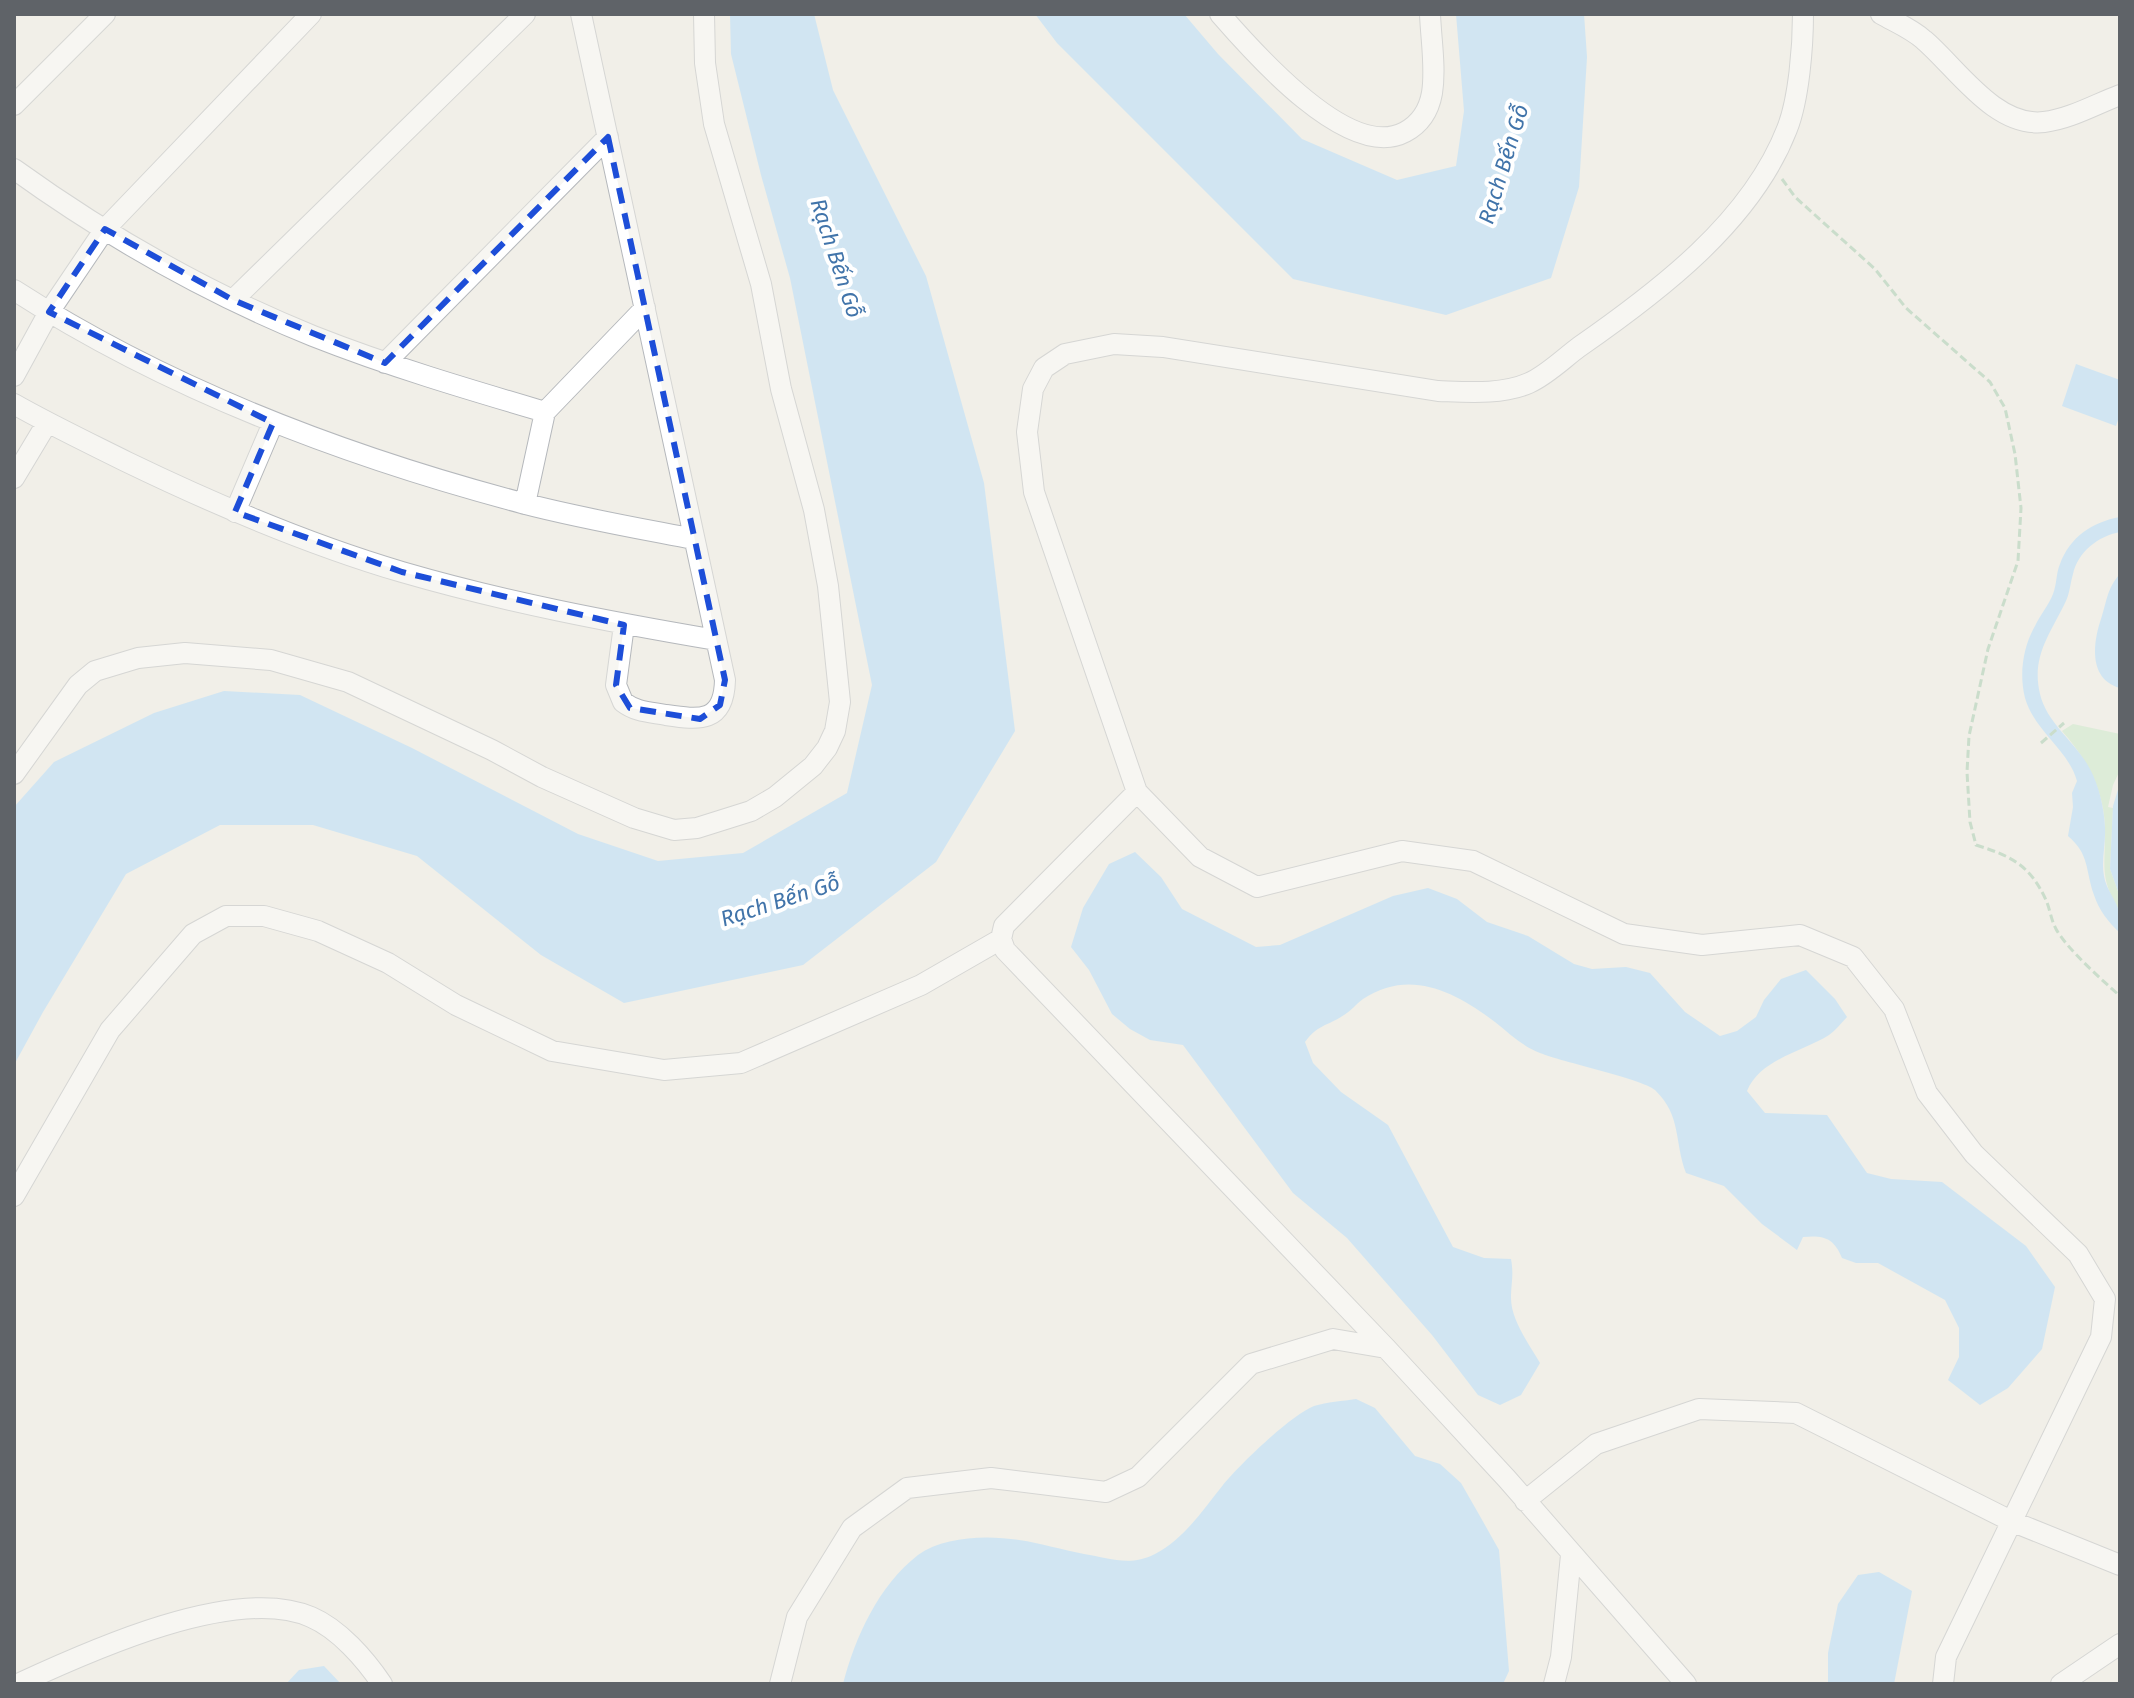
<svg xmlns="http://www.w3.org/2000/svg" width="2134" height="1698" font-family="'Fira Sans',sans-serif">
<rect width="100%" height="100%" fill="#f1efe8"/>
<path fill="#c5e8c5" d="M2073,724L2120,734V770L2113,785L2108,807L2113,808L2110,869L2120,897V912C2098,876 2106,865 2105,827C2104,790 2086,758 2062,731Z"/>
<path fill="#aadaff" d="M730,14H814L833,90L926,276L984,483L1015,731L936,862L803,965L624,1003L541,955L417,856L313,825H220L126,874L43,1012L14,1065V807L54,762L154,713L224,691L300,695L412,748L578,834L658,861L743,853L847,793L872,685L790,278L761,175L731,54Z
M1035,14H1184L1218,54L1302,139L1397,180L1456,166L1464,111L1456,14H1584L1587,57L1579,187L1551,278L1446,315L1293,279L1057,43Z
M2076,364L2120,380V414L2116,426L2062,406Z
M2120,517V532C2098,536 2078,552 2073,574C2070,584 2070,593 2065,603C2050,634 2031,657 2040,694C2047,724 2076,742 2090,769C2099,786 2104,808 2105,827C2106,844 2101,860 2104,876C2106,890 2118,902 2120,915C2121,920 2120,927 2120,933C2108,922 2099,910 2094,895C2085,869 2090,855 2068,836L2073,807L2072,793L2077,781C2068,749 2035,732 2025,698C2019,674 2023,647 2035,626C2040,615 2049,605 2053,594C2057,584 2056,573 2060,564C2070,537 2092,522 2120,517Z
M2120,574V688C2088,679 2093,643 2101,619C2107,601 2107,588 2120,574Z
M2120,783V897L2110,869L2113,806Z
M1135,852L1161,877L1182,909L1256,947L1280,945L1393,896L1428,888L1457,899L1487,922L1528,936L1574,964L1592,969L1626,967L1650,973L1685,1012L1720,1036L1737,1031L1756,1017L1764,1000L1781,979L1806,970L1835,999L1847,1017C1841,1023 1836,1030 1829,1035C1802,1052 1760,1059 1747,1091L1765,1113L1827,1115L1867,1173L1891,1179L1942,1182L2026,1246L2055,1287L2042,1349L2008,1388L1980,1405L1948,1380L1959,1357V1328L1945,1300L1878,1263H1856L1842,1258C1834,1238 1824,1235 1803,1237L1797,1250L1762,1224L1724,1186L1686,1173C1674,1142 1682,1116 1655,1090C1642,1079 1562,1062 1540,1053C1523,1047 1509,1033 1495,1022C1455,992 1410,968 1363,999C1356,1004 1351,1011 1344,1015C1328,1026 1318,1024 1305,1042L1313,1063L1341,1092L1388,1125L1453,1247L1484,1258L1511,1259C1514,1275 1511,1283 1511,1298C1511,1320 1529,1344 1540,1363L1521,1395L1500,1405L1478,1395L1432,1335L1347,1238L1293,1193L1183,1045L1150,1040L1130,1029L1112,1014L1089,970L1071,947L1083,908L1109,864Z
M1356,1399L1375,1408L1415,1456L1440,1464L1461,1483L1481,1518L1499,1550L1509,1671L1503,1684H843C855,1637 879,1585 918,1555C944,1536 988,1535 1019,1540C1041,1543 1062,1550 1084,1554C1109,1558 1130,1567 1155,1554C1185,1538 1202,1511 1223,1485C1239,1465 1291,1415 1314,1406C1327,1402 1343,1401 1356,1399Z
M1879,1572L1912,1591L1894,1684H1828V1653L1838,1604L1858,1575Z
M324,1666L341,1684H286L299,1670Z"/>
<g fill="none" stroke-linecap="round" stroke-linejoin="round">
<g stroke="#b5b8bc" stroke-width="22">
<path id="minor" d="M581,14L725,680C724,723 700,720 666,715C650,712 636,712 623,702L616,685L624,625
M1220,14C1253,52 1349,162 1405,132C1420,124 1429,110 1432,93C1436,68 1431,40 1430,14
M1803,14C1803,46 1799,99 1787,129C1751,222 1658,292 1579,347C1564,358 1547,375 1529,383C1502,395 1467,392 1438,391L1163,347L1114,344L1065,354L1044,368L1033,389L1027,432L1034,492L1137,792L1200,857L1257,887L1402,851L1473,861L1624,934L1702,945L1800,935L1853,957L1894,1009L1927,1093L1974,1154L2078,1254L2105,1299L2101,1337L1946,1657L1943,1684
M1881,14C1895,22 1912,29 1924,40C1956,67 1995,128 2044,122C2070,119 2096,104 2120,95
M14,105L105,14
M14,169C107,236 207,293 313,336C389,366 467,389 545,412
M14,290C169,390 344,456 522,503C579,518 637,528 694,539
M233,300L525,14
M385,363L608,137
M14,376L49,312L105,229L311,14
M14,404C51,425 89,443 127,462C216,505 307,544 402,572C505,602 610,622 716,640
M14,478L47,423
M525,504L545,412L645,308
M235,512L273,423
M14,774L78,685L95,671L138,658L185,653L271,660L348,682L492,750L542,777L634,818L674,830L697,828L751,811L775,797L813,766L827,748L835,731L840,702L828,586L814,510L781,389L761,284L714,124L705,63L704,14
M1137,792L1004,926L1001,939L1005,950L1386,1348L1507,1479L1686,1684
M14,1196L110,1030L193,934L226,916H264L318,931L388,963L456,1005L552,1051L664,1070L741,1063L921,985L1001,939
M1525,1501L1596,1444L1699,1409L1796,1413L2011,1521L2120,1565
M18,1684C89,1651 236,1584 311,1617C339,1629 365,1659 382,1684
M780,1684L797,1617L852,1528L907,1488L991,1478L1106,1492L1138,1477L1251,1364L1333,1339L1386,1348
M1554,1684L1561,1657L1571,1555
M2061,1684L2120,1644"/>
</g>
<path stroke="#9cc7a9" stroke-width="3" stroke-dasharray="8 4" stroke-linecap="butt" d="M1782,179L1795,197L1875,269L1906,308L1990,382L2005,408L2015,454L2021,508L2018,561L1988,649L1969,736L1967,772L1970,822L1976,845C2011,856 2030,865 2046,900C2050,909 2051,920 2056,929C2067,949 2102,980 2120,996
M2041,743L2064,723"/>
<use href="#minor" stroke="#fff" stroke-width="20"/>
</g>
<path d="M0 0H2134V1698H0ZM608,137L725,680L720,705L700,719L630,708L616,685L624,625L402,572L235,512L273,423L49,312L105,229L233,300L385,363Z" fill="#f1efe8" fill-opacity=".55" fill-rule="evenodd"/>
<path fill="none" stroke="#1d4ed8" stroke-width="6" stroke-dasharray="16 10" stroke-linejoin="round" d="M608,137L725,680L720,705L700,719L630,708L616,685L624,625L402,572L235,512L273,423L49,312L105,229L233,300L385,363Z"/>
<g text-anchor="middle" stroke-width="8" stroke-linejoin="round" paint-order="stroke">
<g font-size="22" font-style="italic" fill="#4174aa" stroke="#fff">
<text transform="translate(1503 164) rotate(-73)" y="8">Rạch Bến Gỗ</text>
<text transform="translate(837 258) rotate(72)" y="8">Rạch Bến Gỗ</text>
<text transform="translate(780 900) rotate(-18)" y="8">Rạch Bến Gỗ</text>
</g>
</g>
<rect width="2134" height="1698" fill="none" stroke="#5f6368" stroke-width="32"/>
</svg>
